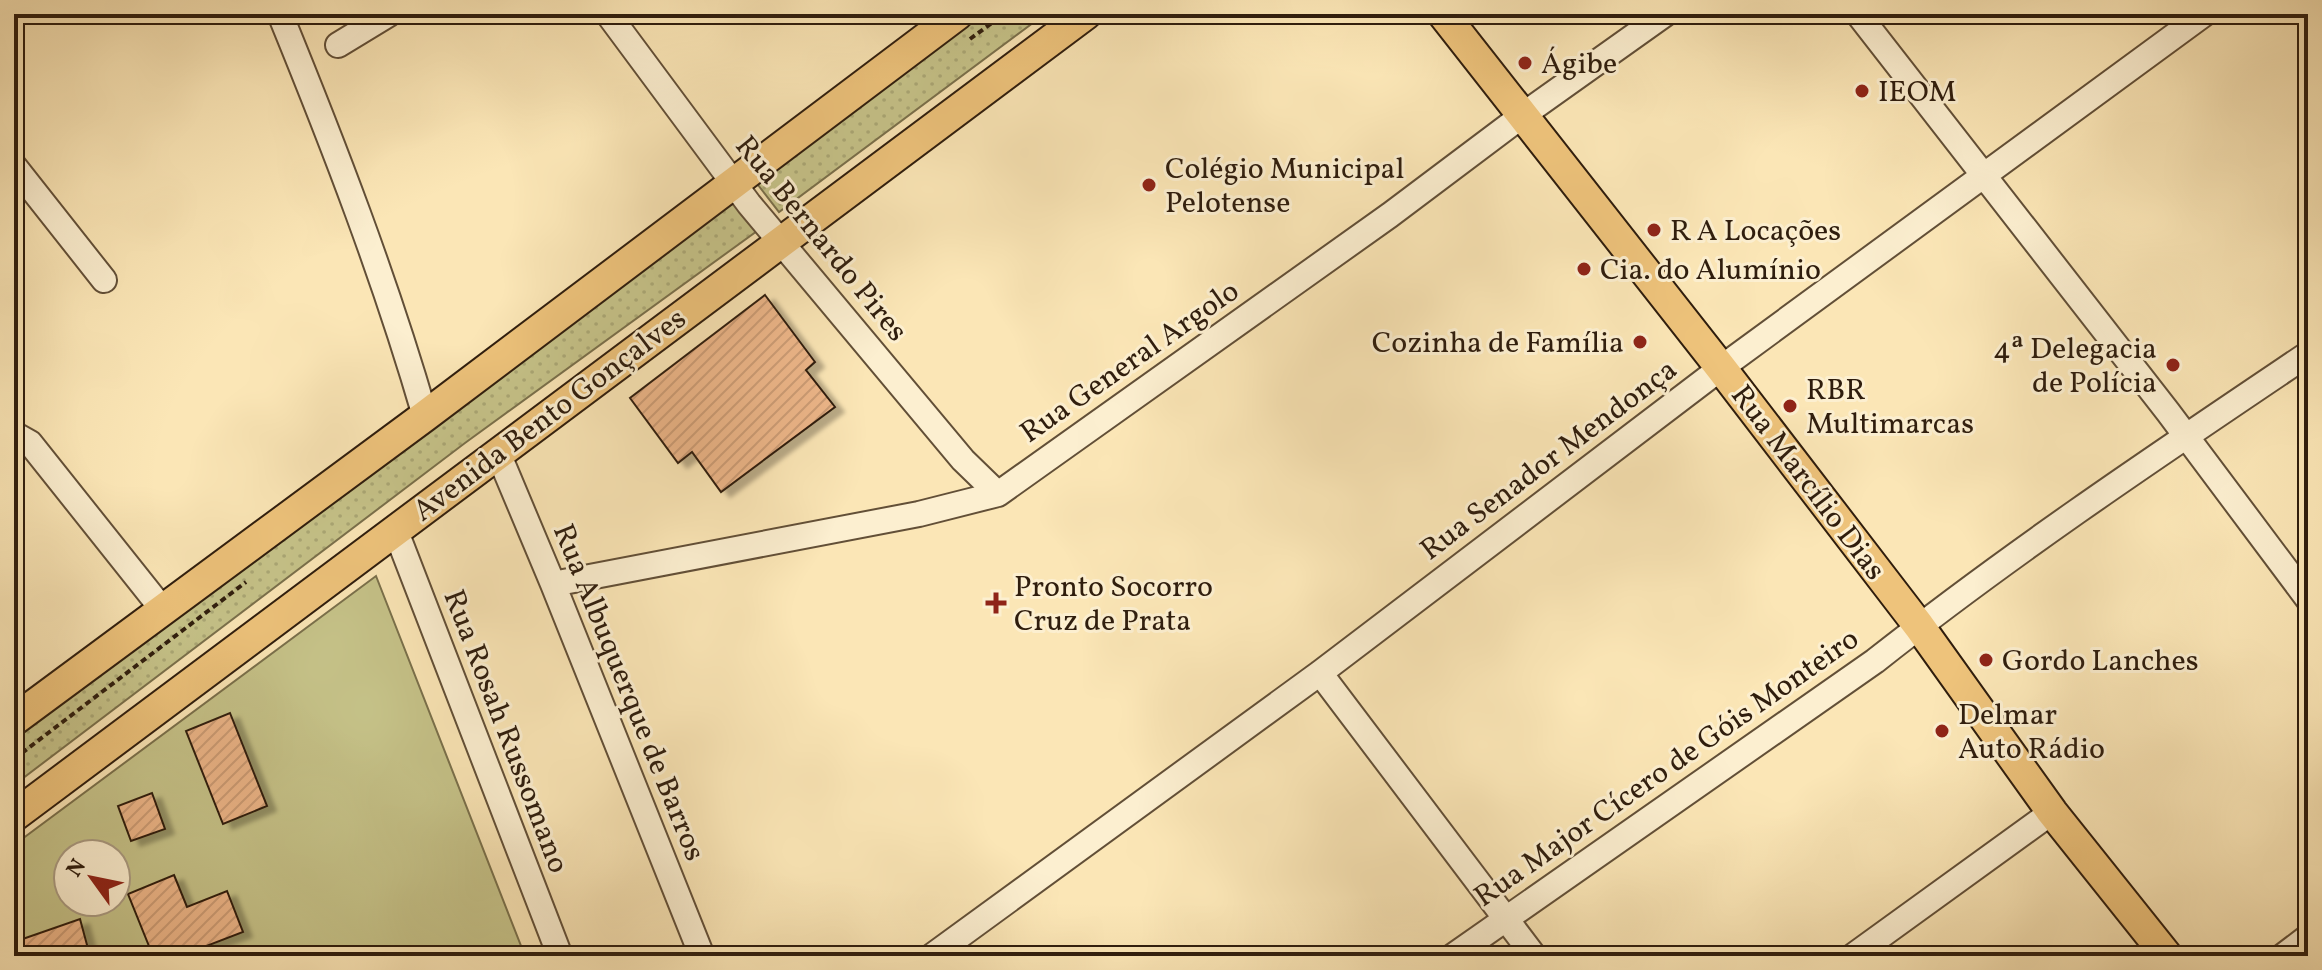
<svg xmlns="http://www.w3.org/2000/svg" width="2322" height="970" font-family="Vollkorn,serif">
<defs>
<pattern id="park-dots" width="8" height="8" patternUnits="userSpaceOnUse" patternTransform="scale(2)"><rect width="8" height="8" fill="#c6c389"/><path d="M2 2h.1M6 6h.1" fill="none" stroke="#aaa775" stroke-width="1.8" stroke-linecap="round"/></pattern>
<pattern id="building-hatch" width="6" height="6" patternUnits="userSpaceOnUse" patternTransform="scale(2)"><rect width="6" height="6" fill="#edb689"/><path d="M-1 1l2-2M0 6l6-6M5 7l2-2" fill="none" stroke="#cc9c75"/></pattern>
<filter id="shadow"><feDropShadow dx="9" dy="5" stdDeviation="2" flood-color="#0004"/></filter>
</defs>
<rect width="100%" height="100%" fill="#fbe6b6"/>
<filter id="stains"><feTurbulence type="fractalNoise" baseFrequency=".0025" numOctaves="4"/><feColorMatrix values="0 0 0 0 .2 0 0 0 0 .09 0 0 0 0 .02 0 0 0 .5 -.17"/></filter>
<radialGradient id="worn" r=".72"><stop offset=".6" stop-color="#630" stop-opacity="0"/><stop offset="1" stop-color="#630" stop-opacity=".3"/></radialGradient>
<path fill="url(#park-dots)" stroke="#7a704b" stroke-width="2" d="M969,14H1045L779,212L751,176Z
M729,196L757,231L465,443L14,785V724Z"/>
<path fill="#c6c389" stroke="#7a704b" stroke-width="2" fill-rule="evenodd" d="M376,576L525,956H14V845ZM68,854H116V902H68Z"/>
<path fill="url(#building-hatch)" stroke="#2f1d0d" stroke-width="2" filter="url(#shadow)" d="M765,295L815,362L806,370L835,407L721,492L692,452L678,463L630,398Z
M230,713L267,806L223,824L186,731Z
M152,793L165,829L131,841L118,806Z
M174,875L187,907L227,891L243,932L201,948L204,956H153L128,894Z
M80,919L90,956H14V942Z"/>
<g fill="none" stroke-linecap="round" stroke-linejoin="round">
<g stroke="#624f37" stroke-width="28">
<path id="minor" d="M280,14C334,146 385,278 425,416
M608,14L749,204L963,460L998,494
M1858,14L2168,412L2308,599
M338,45L389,14
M14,166L104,280
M14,434L30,443L163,610
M498,453L553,584L702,956
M395,529L560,956
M553,584L919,514L998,494L1390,215L1523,115L1665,14
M1320,673L1534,956
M932,956L1320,673L1721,368L2204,14
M1453,956L1875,661C2014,551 2161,453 2308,354
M1853,956L2052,812
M2283,956L2308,937"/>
</g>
<g stroke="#2f1d0d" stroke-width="34">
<path id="major" d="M1443,14L1721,368L1919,626L2052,812L2167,956
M14,720L425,416L958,14
M14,816L1086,14"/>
</g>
<path stroke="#2f1d0d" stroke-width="4" stroke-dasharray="6 4" stroke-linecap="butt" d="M970,39L1004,14
M14,759L246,582"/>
<use href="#minor" stroke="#fcefd0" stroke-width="24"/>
<use href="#major" stroke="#eec37b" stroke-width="30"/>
</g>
<g fill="#8f2418" stroke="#fcefd0" stroke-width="3">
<circle cx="1525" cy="63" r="8"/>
<circle cx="1862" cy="91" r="8"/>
<circle cx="1149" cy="185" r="8"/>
<circle cx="1654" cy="230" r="8"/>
<circle cx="1584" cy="269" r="8"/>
<circle cx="1640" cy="342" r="8"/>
<circle cx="2173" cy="365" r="8"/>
<circle cx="1790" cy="406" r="8"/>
<path d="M992 591h8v8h8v8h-8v8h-8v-8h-8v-8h8z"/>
<circle cx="1986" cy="660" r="8"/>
<circle cx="1942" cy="731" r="8"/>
</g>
<g text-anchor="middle" stroke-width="6" stroke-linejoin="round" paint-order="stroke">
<g font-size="30" fill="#2f1d0d" stroke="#fcefd0" text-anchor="start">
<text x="1541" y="73">Ágibe</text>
<text x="1878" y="101">IEOM</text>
<text x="1165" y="178">Colégio Municipal<tspan x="1165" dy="34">Pelotense</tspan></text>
<text x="1670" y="240">R A Locações</text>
<text x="1600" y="279">Cia. do Alumínio</text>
<text x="1624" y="352" text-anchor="end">Cozinha de Família</text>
<text x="2157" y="358" text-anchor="end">4ª Delegacia<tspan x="2157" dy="34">de Polícia</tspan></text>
<text x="1806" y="399">RBR<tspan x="1806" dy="34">Multimarcas</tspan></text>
<text x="1014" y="596">Pronto Socorro<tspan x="1014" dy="34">Cruz de Prata</tspan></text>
<text x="2002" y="670">Gordo Lanches</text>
<text x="1958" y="724">Delmar<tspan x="1958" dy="34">Auto Rádio</tspan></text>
</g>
<g font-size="30" fill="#2f1d0d" stroke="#fcefd0">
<text transform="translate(822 238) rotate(51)" y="10">Rua Bernardo Pires</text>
<text transform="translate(1129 361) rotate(-35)" y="10">Rua General Argolo</text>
<text transform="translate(549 414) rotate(-37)" y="10">Avenida Bento Gonçalves</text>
<text transform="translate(1548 459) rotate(-37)" y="10">Rua Senador Mendonça</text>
<text transform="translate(1809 482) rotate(53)" y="10">Rua Marcílio Dias</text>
<text transform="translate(630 692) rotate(68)" y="10">Rua Albuquerque de Barros</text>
<text transform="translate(507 731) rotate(69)" y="10">Rua Rosah Russomano</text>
<text transform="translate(1666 767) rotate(-35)" y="10">Rua Major Cícero de Góis Monteiro</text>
</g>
</g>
<rect width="2322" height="970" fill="none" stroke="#fbe6b6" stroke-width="48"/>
<rect x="16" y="16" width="2290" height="938" fill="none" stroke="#2f1d0d" stroke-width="4"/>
<rect x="24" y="24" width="2274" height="922" fill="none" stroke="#2f1d0d" stroke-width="2"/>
<g transform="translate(92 878) rotate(303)"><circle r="38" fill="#fcefd0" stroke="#aa9b82" stroke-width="2"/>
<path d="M0-6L14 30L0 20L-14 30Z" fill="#8f2418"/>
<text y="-12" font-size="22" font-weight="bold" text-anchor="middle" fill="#2f1d0d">N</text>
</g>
<rect width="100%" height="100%" filter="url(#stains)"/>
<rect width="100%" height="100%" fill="url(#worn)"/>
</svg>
